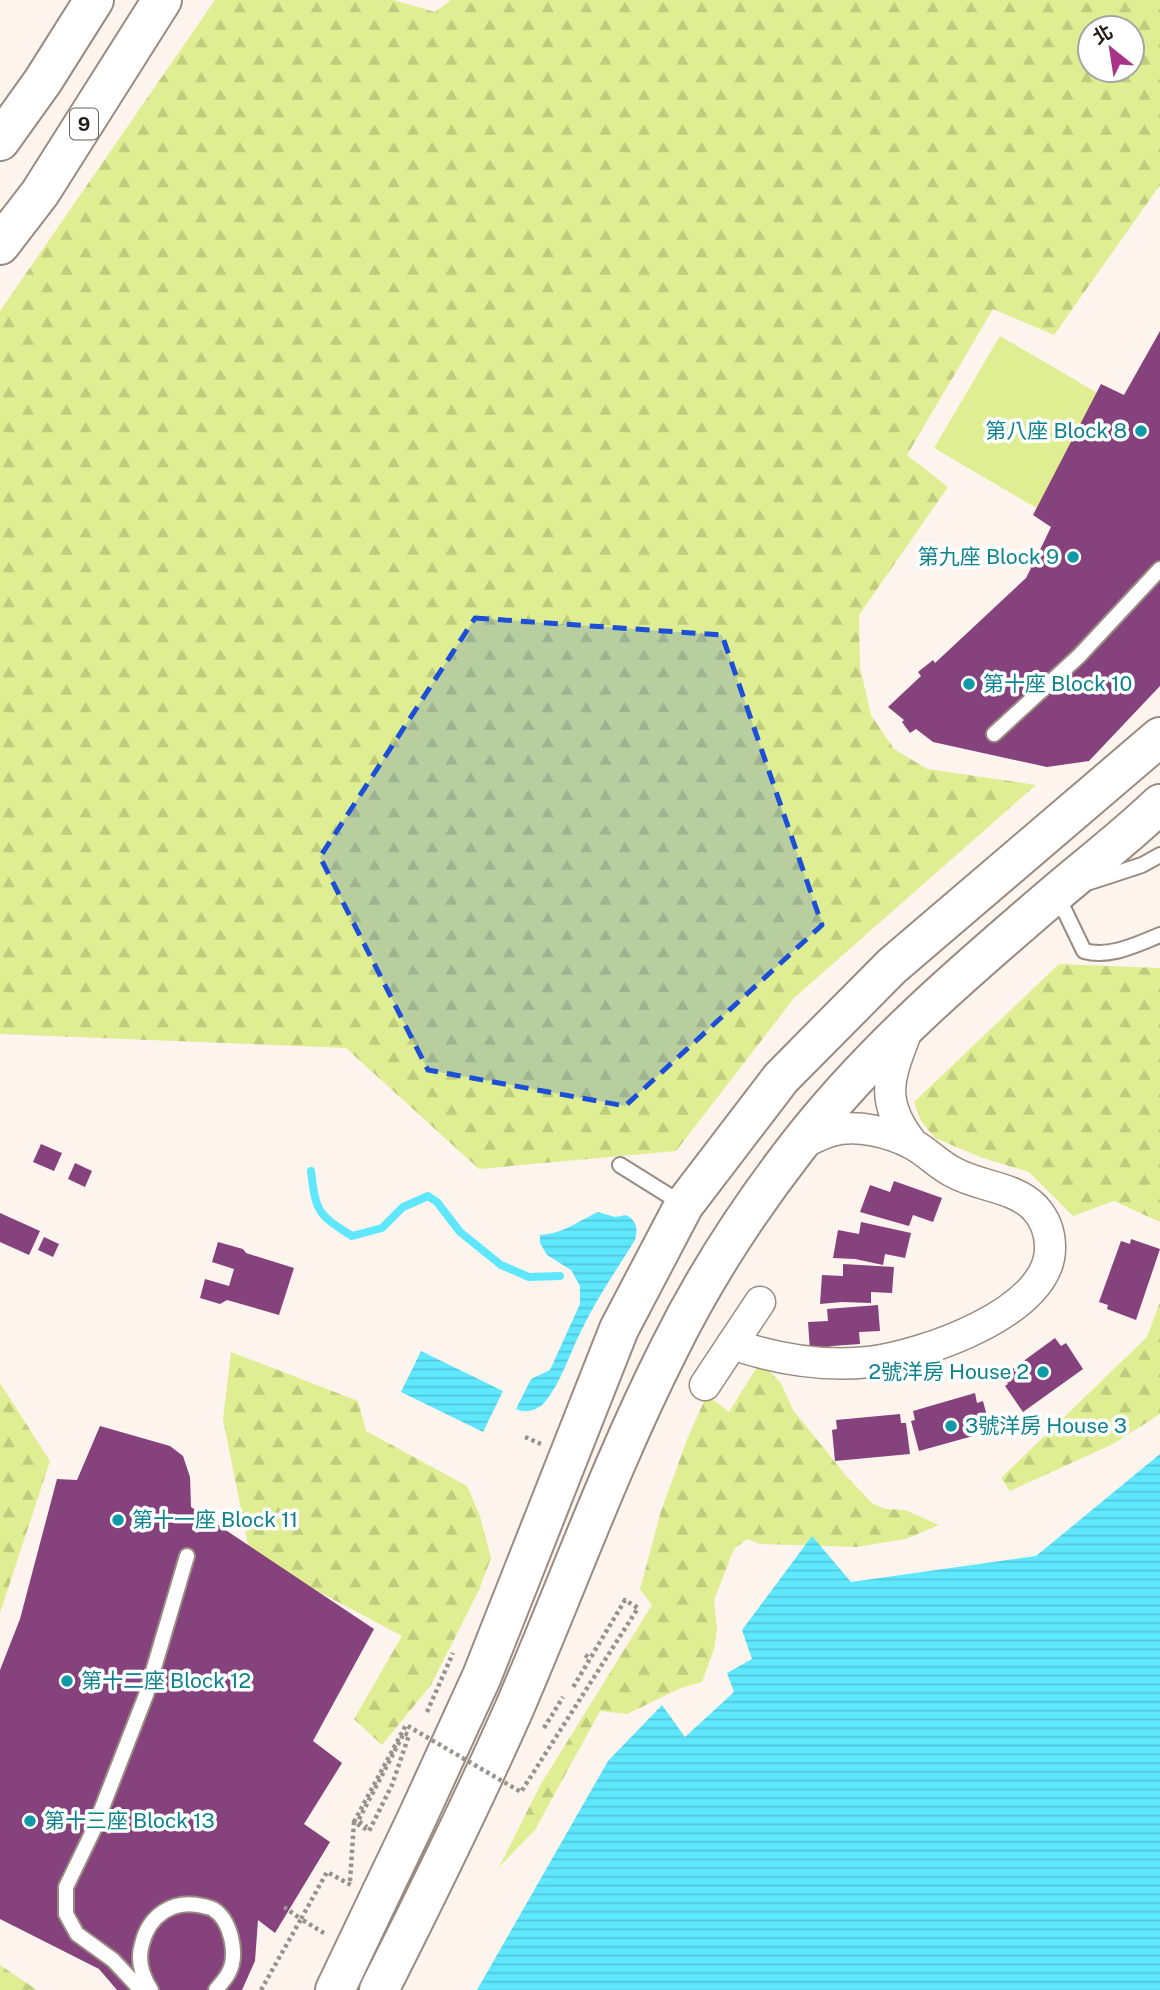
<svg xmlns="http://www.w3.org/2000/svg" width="1160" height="1990" font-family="'Public Sans','Noto Sans TC',sans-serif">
<defs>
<pattern id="forest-firs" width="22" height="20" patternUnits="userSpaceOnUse" patternTransform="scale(1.75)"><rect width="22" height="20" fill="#dfee92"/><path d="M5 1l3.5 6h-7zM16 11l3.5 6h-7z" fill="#bfcc7d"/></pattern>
<pattern id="water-rules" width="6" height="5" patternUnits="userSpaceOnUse" patternTransform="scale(1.75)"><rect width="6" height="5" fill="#5fe7fe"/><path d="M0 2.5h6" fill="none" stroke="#52c6d9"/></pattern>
</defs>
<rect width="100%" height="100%" fill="#fdf4ee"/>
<path fill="url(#forest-firs)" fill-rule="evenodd" d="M215,0H393L435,12L451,0H1160V185L1054,335L993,309L907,455L948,487L859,615L860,667L871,715L894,749L927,769L1036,785L794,998L676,1151L479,1169L346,1048L0,1034V311ZM1090,28H1132V70H1090Z
M1059,964L1160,968V1222L1114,1201L1073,1216L1029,1172L980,1157L935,1138L921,1121L914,1102Z
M1160,1302V1414L1113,1444L1010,1491L1001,1478L1147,1337Z
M231,1352L358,1401L366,1431L467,1486L480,1516L491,1558L479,1590L431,1685L382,1745L354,1719L402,1636L250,1555L223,1419Z
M760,1362L781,1383L793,1410L847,1477L872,1503L885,1509L905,1510L939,1525L906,1539L856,1547L760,1544L747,1539L734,1549L714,1600L717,1629L714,1649L702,1682L681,1688L627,1714L600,1711L535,1830L499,1867L541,1784L652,1605L640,1589L661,1511L688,1437L707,1395L729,1412Z
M0,1383L50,1461L0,1613Z
M0,1965L37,1990H0Z"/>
<path fill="#dfee92" d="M1000,336L1106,398L1040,510L934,448Z"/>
<path fill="url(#water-rules)" d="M598,1212L615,1217L626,1215C637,1221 638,1228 635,1240C617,1269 597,1298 582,1329C570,1352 562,1381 545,1402C538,1410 526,1414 516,1409L531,1379L550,1370L580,1304V1286L571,1270L547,1255L540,1243V1235C563,1234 578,1221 598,1212Z
M421,1351L503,1391L483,1432L401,1392Z
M1160,1454V1990H477L608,1761L662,1705L685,1737L734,1692L727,1673L752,1659L742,1630L812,1536L851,1582L1036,1556Z"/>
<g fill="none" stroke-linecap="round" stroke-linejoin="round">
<path stroke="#5fe7fe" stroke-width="8" d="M311,1171C316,1212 317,1214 352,1236L382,1228L403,1207L428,1196L437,1202L460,1232L501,1265L529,1277L560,1276"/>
</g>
<path fill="#86427c" d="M1160,331V686L1089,761L1047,767L933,742L916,729L910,733L902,722L904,720L888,707L921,676L918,672L933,660L935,663L1026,578L1031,568L1023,561L1034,548L1039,552L1051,527L1033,515L1101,384L1124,395Z
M41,1144L62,1153L54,1171L33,1162Z
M75,1163L92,1171L85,1187L68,1179Z
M894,1181L942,1198L933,1222L913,1215L909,1226L860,1212L870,1185L890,1192Z
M0,1213L40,1231L29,1255L0,1242Z
M861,1222L911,1233L905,1258L885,1254L883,1265L855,1259L833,1258L838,1230L859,1234Z
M44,1237L59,1244L53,1257L38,1250Z
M1131,1239L1160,1249L1136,1320L1107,1309L1108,1305L1099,1302L1121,1241L1130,1244Z
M218,1242L243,1249L246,1253L294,1268L279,1315L227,1300L220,1304L200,1298L205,1279L229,1286L234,1269L212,1262Z
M843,1264L894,1267L892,1293L871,1292V1303L842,1302L820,1304L822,1275L843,1276Z
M878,1305L880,1331L859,1332L860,1344L832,1346L810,1351L808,1322L828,1321L827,1309Z
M1055,1338L1061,1346L1066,1343L1083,1369L1023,1412L1005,1386L1008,1384L1003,1376Z
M975,1393L977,1403L983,1401L991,1431L919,1451L911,1421L915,1420L913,1411Z
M900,1414L901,1423H906L910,1454L835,1461L832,1430L837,1429L836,1420Z
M100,1426L170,1446L183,1456L190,1477L191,1507L374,1629L313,1741L342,1763L304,1824L330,1842L275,1933L258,1920L255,1961L242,1990H117L99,1969L0,1919V1670L20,1619L57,1479L77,1480Z"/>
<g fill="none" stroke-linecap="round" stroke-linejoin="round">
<g stroke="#998b81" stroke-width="18">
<path id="service" d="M994,734L1079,656L1160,569
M1090,882L1142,865L1160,855
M1057,895L1084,951C1110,958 1135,945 1160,935
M620,1165L684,1205
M141,1990L113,1960L77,1934L66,1914V1887L93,1831L146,1695L187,1556
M151,1990C142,1976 137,1960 142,1944C149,1915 173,1899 203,1906C206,1907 210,1907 213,1909C231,1920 238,1954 229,1972C226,1979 220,1984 216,1990"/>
</g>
<g stroke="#998b81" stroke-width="33">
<path id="minor" d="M908,1028C890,1076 877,1099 913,1144
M732,1344C776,1359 822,1367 869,1362C921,1356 1052,1312 1050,1247C1050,1233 1045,1219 1035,1208C1014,1186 979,1187 953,1172C939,1165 927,1152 914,1145C891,1132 856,1124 831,1131C820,1134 808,1141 797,1146
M705,1385L760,1302"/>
</g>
<g stroke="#998b81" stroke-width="42">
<path id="primary" d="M335,1990L417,1818L482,1676L619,1329L684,1205L781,1078L892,966L1160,737
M379,1990C426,1897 472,1804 514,1709C566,1589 610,1466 669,1349C704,1278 748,1210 797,1147C870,1052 964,972 1055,894C1090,864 1127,836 1160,804"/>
</g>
<g stroke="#998b81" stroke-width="42">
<path id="motorway" d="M0,141L43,81L94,0
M0,245L40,193L162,0"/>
</g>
<path stroke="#99918d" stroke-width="4.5" stroke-dasharray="3.5 3.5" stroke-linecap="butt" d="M525,1437L541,1444
M585,1655L591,1659
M427,1712L453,1653
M544,1728L563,1697
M350,1881L354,1822L369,1831L392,1785L409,1735L404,1733L358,1821L367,1827
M284,1907L301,1919L327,1872L351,1885
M261,1990L301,1919L327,1935"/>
<use href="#service" stroke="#fff" stroke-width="14"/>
<use href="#minor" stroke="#fff" stroke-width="30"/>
<use href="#primary" stroke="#fff" stroke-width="38"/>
<use href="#motorway" stroke="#fff" stroke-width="38"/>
<path stroke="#99918d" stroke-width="4.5" stroke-dasharray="3.5 3.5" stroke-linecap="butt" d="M354,1822L406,1725L521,1792L638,1608L625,1600L572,1689"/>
</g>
<path fill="#1d4ed8" fill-opacity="0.2" stroke="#1d4ed8" stroke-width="5" stroke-dasharray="14 9" stroke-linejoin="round" d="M475,618L722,635L822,925L625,1106L428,1070L320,857Z"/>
<g fill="#0f9aa8" stroke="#fff" stroke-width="2.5">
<circle cx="1141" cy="431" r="7"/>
<circle cx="1073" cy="557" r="7"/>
<circle cx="969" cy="684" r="7"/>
<circle cx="1043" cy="1372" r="7"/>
<circle cx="951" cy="1426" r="7"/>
<circle cx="118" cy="1520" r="7"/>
<circle cx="67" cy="1681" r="7"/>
<circle cx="30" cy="1821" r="7"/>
</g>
<g text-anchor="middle" stroke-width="7" stroke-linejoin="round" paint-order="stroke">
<rect fill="#fff" stroke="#65615f" stroke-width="2" x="70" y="108.5" width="28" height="31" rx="5"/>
<g font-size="19" font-weight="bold" fill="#231d1a">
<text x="84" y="131">9</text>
</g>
<g font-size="21" fill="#0d838f" stroke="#fff" text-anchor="start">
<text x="1127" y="438" text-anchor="end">第八座 Block 8</text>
<text x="1059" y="564" text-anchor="end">第九座 Block 9</text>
<text x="983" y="691">第十座 Block 10</text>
<text x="1029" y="1379" text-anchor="end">2號洋房 House 2</text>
<text x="965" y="1433">3號洋房 House 3</text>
<text x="132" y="1527">第十一座 Block 11</text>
<text x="81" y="1688">第十二座 Block 12</text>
<text x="44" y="1828">第十三座 Block 13</text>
</g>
</g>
<g transform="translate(1111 49) rotate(330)"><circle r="33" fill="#ffffff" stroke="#a7a5a3" stroke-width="2"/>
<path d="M0-5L12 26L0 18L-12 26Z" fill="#aa338a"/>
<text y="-10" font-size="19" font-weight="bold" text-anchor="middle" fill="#231d1a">北</text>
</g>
</svg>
